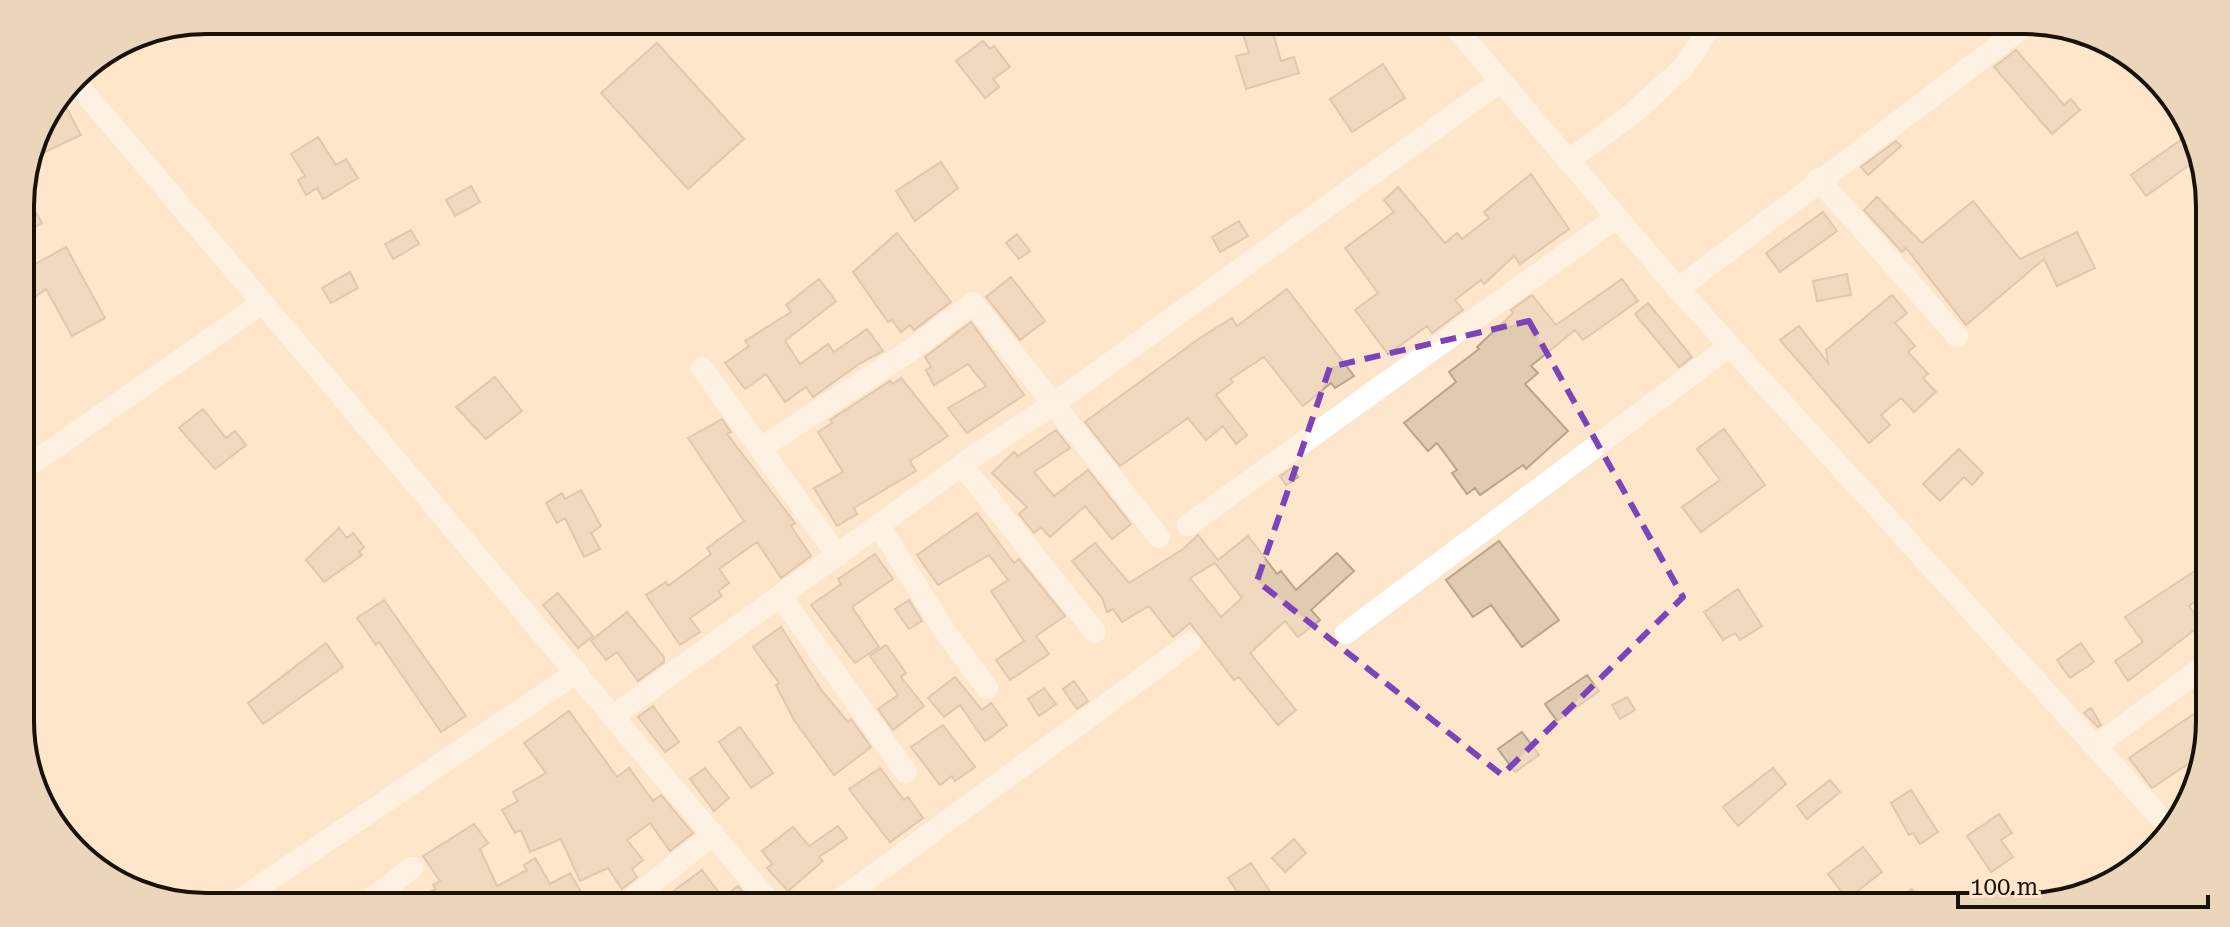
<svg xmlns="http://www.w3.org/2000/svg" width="2230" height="927" font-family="'Roboto Serif',serif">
<rect width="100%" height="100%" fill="#fde6cb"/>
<path fill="#e1cbb0" stroke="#baa48a" stroke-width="2" fill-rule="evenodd" d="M1271,26L1281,61L1294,57L1299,73L1246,89L1236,56L1249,53L1243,34Z
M983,41L990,49L994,46L1010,67L993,79L999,87L985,98L956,61Z
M657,43L744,139L688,189L601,93Z
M2016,50L2064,105L2071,99L2080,110L2052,134L1994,67Z
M1383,64L1405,98L1352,132L1330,99Z
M60,96L81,135L30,159L39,124Z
M2189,134L2199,158L2146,196L2131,175Z
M318,137L336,165L346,159L358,178L323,199L317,188L306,195L298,180L305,176L291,154Z
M1896,141L1901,146L1868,175L1861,167Z
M941,162L958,188L915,221L896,191Z
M1531,174L1569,229L1520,264L1514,256L1484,284L1481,280L1455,300L1463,310L1452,318L1432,333L1427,326L1388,354L1355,310L1378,293L1345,248L1394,212L1384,200L1398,187L1445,243L1457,233L1462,239L1489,218L1484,212Z
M471,186L480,202L455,216L446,200Z
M22,189L42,223L21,235L20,193Z
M1877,197L1922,243L1973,201L2020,259L2077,232L2095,268L2057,286L2044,259L1966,325L1906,248L1902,252L1864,210Z
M1823,212L1837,231L1780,272L1766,253Z
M1239,221L1248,236L1220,252L1212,237Z
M411,230L419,244L393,259L385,244Z
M897,233L951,302L914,330L910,325L901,332L892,320L888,322L853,272Z
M1017,234L1030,251L1019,259L1006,243Z
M66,247L105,318L72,336L46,289L21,307V272Z
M350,272L358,288L331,303L322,288Z
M1847,274L1851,295L1817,301L1813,281Z
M1011,277L1045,321L1020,340L986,297Z
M819,279L836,301L785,341L800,364L828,344L834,352L867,329L883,351L859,364L813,397L806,387L785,402L766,374L745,389L725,363L749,346L745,341L791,312L786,305Z
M1622,279L1638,301L1583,340L1575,330L1531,366L1538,373L1525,384L1568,431L1526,469L1523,465L1480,495L1475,488L1467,494L1452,473L1457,470L1437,443L1428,451L1404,423L1456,382L1449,372L1479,349L1477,347L1513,313L1511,310L1532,295L1556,325Z
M1287,289L1354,376L1335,388L1331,383L1303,406L1264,357L1230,379L1233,382L1216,395L1247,435L1236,444L1223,426L1206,440L1188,418L1120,466L1085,422L1200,338L1232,318L1237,326Z
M1892,295L1907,313L1895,323L1915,346L1908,352L1928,374L1923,378L1936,392L1914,412L1901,398L1881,415L1890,425L1869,443L1780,340L1799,326L1828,363L1826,350Z
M1648,303L1692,357L1679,367L1635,314Z
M971,322L1024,395L967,433L948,408L986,386L968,364L934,385L926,370L931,367L925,357Z
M495,377L522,411L486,439L456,407Z
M901,378L948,436L910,461L916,471L854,508L857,514L837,526L814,488L843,472L818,432L832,423L830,420L890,381L893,384Z
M203,409L226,438L235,431L246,445L215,469L179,428Z
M722,419L731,432L727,434L795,523L791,526L811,556L781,578L757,542L719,569L729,583L718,591L722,596L690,618L700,632L680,645L646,595L666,582L668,586L711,554L707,548L744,521L688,438Z
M1724,429L1765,485L1701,532L1682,507L1720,480L1697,449Z
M1056,430L1070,448L1034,472L1054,496L1088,470L1131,524L1112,539L1085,506L1050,537L1041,527L1034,533L1019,514L1027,507L992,473L1014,452L1018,456Z
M1959,449L1983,473L1972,485L1964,477L1940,501L1923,484Z
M1292,468L1298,477L1286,485L1280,476Z
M581,490L601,526L591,533L600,549L584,557L565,518L557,523L546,503L562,493L565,499Z
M977,513L1014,563L1019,559L1065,616L1036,636L1049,654L1010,680L996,660L1024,641L991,591L1008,580L989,555L938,585L917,555Z
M339,528L347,538L353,533L364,547L359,552L362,555L324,582L306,560Z
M1198,535L1218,560L1248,536L1277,574L1281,571L1296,590L1337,553L1354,571L1311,610L1320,620L1298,637L1285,621L1250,653L1296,710L1278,725L1239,677L1234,680L1190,623L1173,637L1149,606L1122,622L1113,609L1107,612L1102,598L1072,561L1095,543L1129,583L1183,549ZM1215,563L1242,598L1221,617L1190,578Z
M1499,541L1559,620L1522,647L1491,605L1473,617L1446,580Z
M875,554L893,579L852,607L879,647L855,663L811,605L841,584L838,579Z
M2210,561V591L2189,606L2202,624L2128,681L2115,661L2143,642L2125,617Z
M1738,589L1762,626L1740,640L1735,633L1723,640L1704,612Z
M558,593L593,636L578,648L543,605Z
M384,600L466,716L441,732L379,642L376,645L357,618Z
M909,600L922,621L909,629L895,609Z
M627,612L664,657V662L638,681L617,652L606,660L591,641Z
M781,627L822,691L848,722L851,719L871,747L834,775L794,720L776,685L779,683L753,647Z
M326,643L343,667L263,724L248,703Z
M2081,643L2094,662L2070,678L2057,660Z
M886,645L906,673L901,677L924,706L893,730L878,709L898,695L870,656Z
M1587,675L1599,691L1557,721L1545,704Z
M955,677L982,710L991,703L1007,725L985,741L960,705L944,717L928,698Z
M1074,681L1088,701L1077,709L1063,689Z
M2210,681V722L2204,753L2152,788L2129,758L2204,707L2194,692Z
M1044,688L1056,704L1039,716L1028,699Z
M1627,697L1635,710L1620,719L1612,705Z
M653,706L679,742L665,752L638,717Z
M2091,708L2101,725L2098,727L2084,713Z
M569,711L617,777L629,768L653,801L661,795L693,833L670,851L650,823L627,840L643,860L632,869L637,877L622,889L608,868L580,881L561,839L530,852L521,830L515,833L502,810L518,801L513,792L546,773L524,743Z
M943,725L975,767L955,781L952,776L940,785L911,747Z
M740,727L773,773L751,788L719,742Z
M1522,732L1539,755L1515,772L1498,749Z
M705,768L729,798L714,811L690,779Z
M880,768L904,800L908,797L923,818L890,842L849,789Z
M1773,768L1786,784L1738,826L1723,807Z
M1830,780L1840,792L1807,819L1797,806Z
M1911,790L1938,832L1920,844L1913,833L1909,835L1891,803Z
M1999,814L2012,833L2001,840L2013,857L1991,872L1967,836Z
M474,824L488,843L480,849L497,886L527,870L524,865L535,858L550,884L570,873L590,907H477L474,901L462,907H399L436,889L433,885L440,881L423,856Z
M838,826L847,838L819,857L823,861L788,891L767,868L772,864L762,851L793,827L809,846Z
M1294,839L1306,853L1285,872L1272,858Z
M1863,847L1882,872L1847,899L1828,874Z
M1251,863L1271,893L1247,907L1228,878Z
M702,870L723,898L738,886L755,907H652Z
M1912,889L1926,907H1889Z"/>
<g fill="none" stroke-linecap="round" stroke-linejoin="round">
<path stroke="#fff" stroke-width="22" d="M1003,20L1005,22
M1449,20L1678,289L2169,827
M73,79L774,907
M1568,161L1632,114L1684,67L1715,20
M1818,179L1957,336
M1678,289L2031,21
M702,368L838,556
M761,448L911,350L973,303L1159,537
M962,465L1095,632
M21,471L262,303
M1188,525L1616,218
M879,526L944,630L987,688
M781,597L906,772
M1346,633L1730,346
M613,716L976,455L1052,405L1501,81
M2096,746L2210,662
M229,907L577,672
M361,907L412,868
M622,907L714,834
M830,907L1190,643"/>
</g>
<path d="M0 0H2230V927H0ZM1529,321L1683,597L1502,775L1257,581L1330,367Z" fill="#fde6cb" fill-opacity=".55" fill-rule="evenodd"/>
<path fill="none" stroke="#7d43ba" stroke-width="6" stroke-dasharray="16 10" stroke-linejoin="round" d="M1529,321L1683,597L1502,775L1257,581L1330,367Z"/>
<path d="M0 0H2230V927H0ZM206 34H2024A172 172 0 0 1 2196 206V721A172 172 0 0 1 2024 893H206A172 172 0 0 1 34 721V206A172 172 0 0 1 206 34Z" fill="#ebd5bb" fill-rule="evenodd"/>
<path fill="none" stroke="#1a1209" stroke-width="4" d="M206 34H2024A172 172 0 0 1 2196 206V721A172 172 0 0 1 2024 893H206A172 172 0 0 1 34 721V206A172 172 0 0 1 206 34Z"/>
<path d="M1958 895v12h250v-12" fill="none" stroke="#1a1209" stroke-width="4"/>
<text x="1970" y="895" font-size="24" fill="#1a1209" stroke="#fde6cb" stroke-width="6" paint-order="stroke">100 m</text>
</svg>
